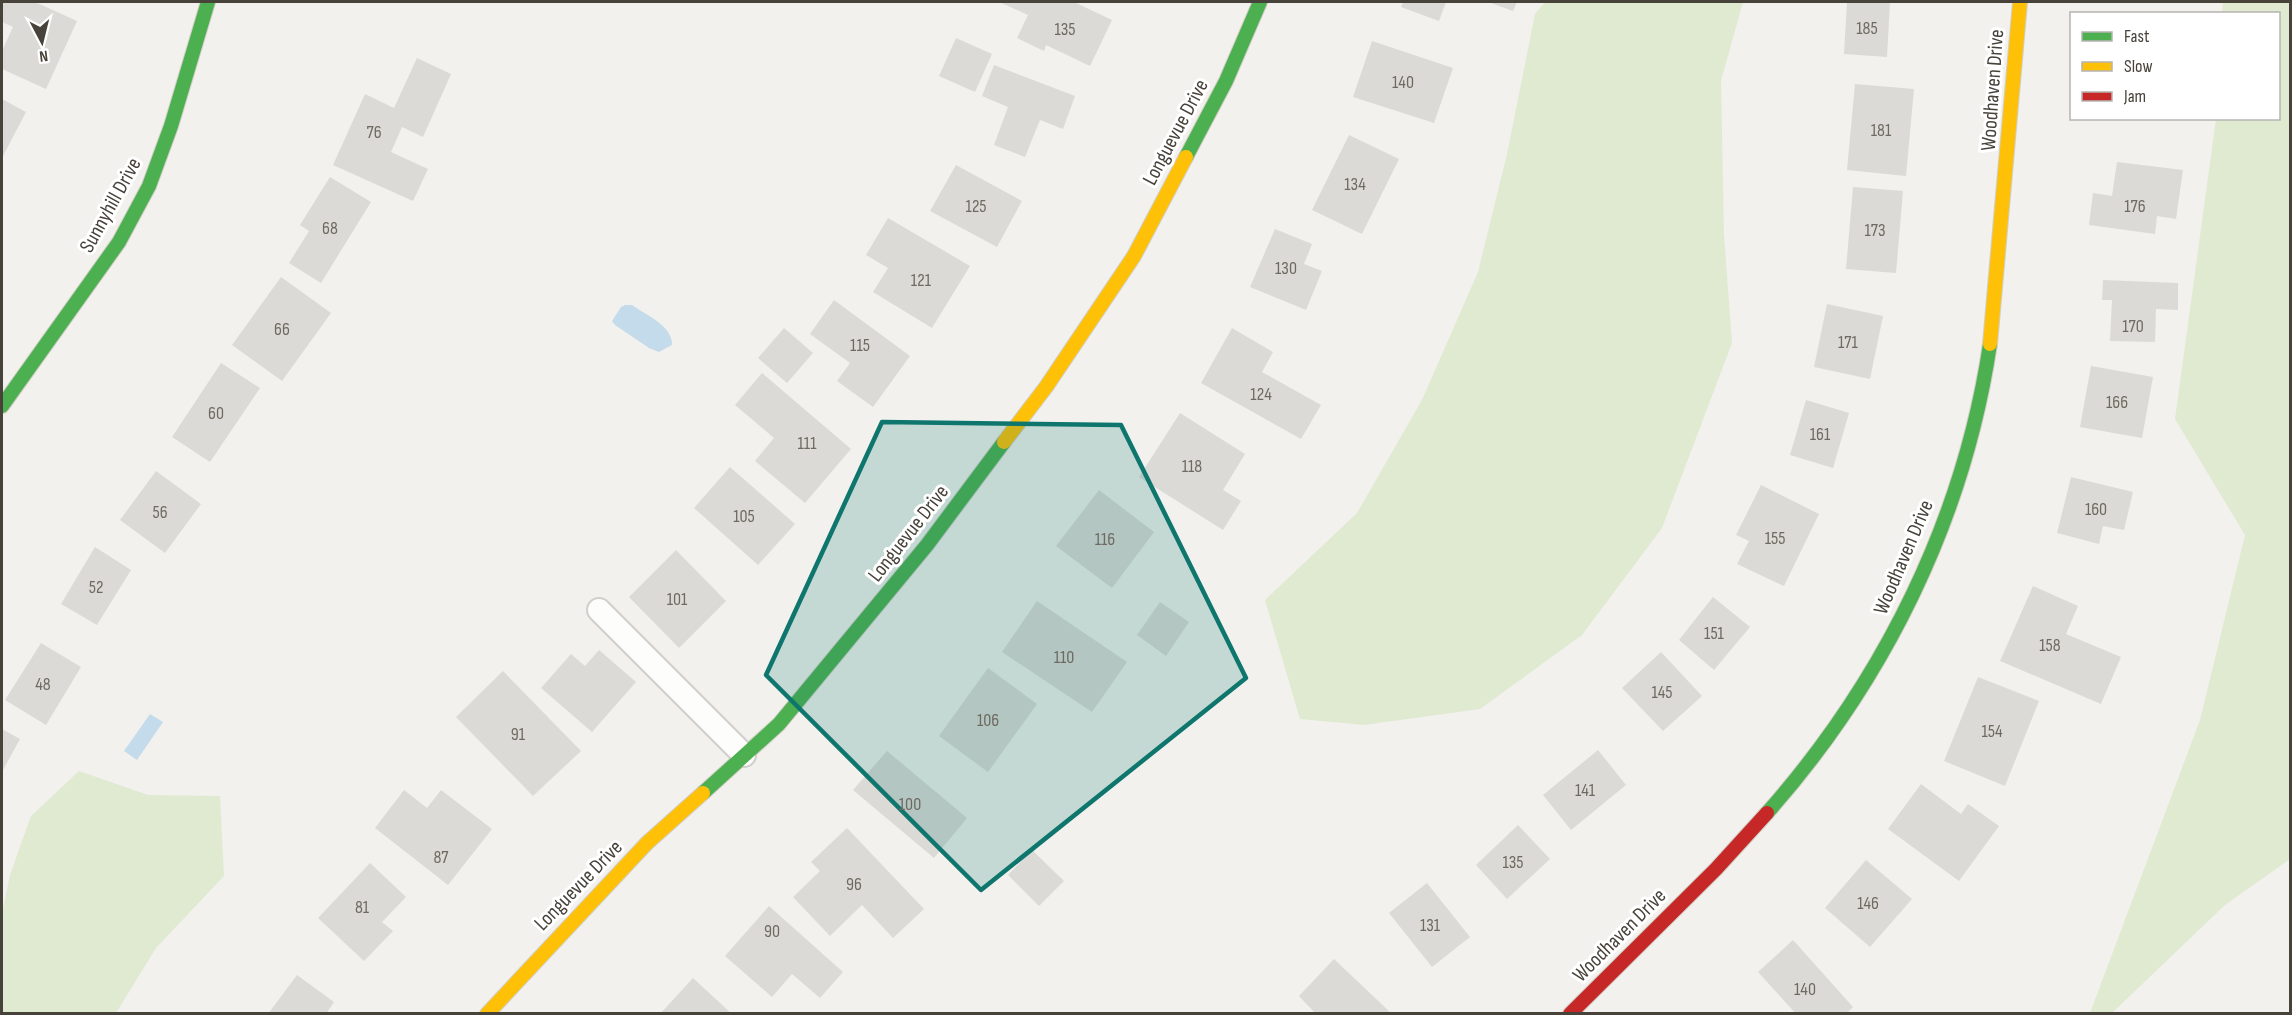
<svg xmlns="http://www.w3.org/2000/svg" width="2292" height="1015" font-family="'Sofia Sans Condensed',sans-serif">
<rect width="100%" height="100%" fill="#f2f1ee"/>
<path fill="#dfead1" d="M1545,2H1743L1721,81L1724,235L1732,343L1662,528L1582,635L1480,709L1364,725L1300,719L1265,600L1357,513L1422,400L1478,272L1507,154L1535,14Z
M2223,2H2290V859L2225,905L2112,1013H2090L2200,720L2245,535L2175,419L2216,119L2278,118V14L2222,13Z
M79,771L148,795L220,796L224,876L156,948L116,1013H2V914L10,875L31,816Z"/>
<path fill="#c4dbeb" d="M625,305H632C646,315 673,326 672,345L659,352L649,348L615,325L612,321L621,307Z
M150,714L163,722L137,760L124,751Z"/>
<path fill="#dcdad6" d="M2,2H35L77,21L46,89L2,69V51L13,27L2,22Z
M999,2H1074L1112,20L1090,66L1046,45L1044,51L1017,38L1028,15Z
M1403,2H1446L1439,21L1401,7Z
M1488,2H1517L1513,11Z
M1847,2H1890L1887,57L1844,54Z
M956,38L992,54L975,92L939,76Z
M1372,41L1453,68L1434,123L1353,97Z
M417,58L451,74L423,137L402,127L391,152L428,169L413,201L333,165L365,94L394,108Z
M994,65L1075,96L1063,129L1040,120L1025,157L994,145L1008,107L982,96Z
M1855,84L1914,89L1906,176L1847,170Z
M2,99L26,112L2,158Z
M1349,135L1399,159L1362,234L1312,210Z
M2117,162L2183,170L2176,219L2157,216L2155,234L2089,225L2093,193L2112,196Z
M956,165L1022,201L997,247L930,211Z
M330,177L371,202L321,283L289,263L309,231L300,225Z
M1853,187L1903,191L1896,273L1846,269Z
M888,218L970,266L932,328L873,292L888,268L866,255Z
M1275,229L1312,244L1304,264L1322,271L1306,310L1250,287Z
M281,277L331,313L282,381L232,345Z
M2103,280L2178,283V310L2156,309L2155,342L2110,341L2112,300H2102Z
M834,300L910,356L873,407L837,381L850,363L810,334Z
M1827,304L1883,316L1870,379L1814,367Z
M784,328L813,353L787,383L758,358Z
M1232,328L1273,352L1262,372L1321,405L1301,439L1201,383Z
M221,363L260,388L210,462L172,437Z
M2091,366L2153,377L2142,438L2080,427Z
M762,373L851,449L805,503L755,461L774,438L735,405Z
M1806,400L1849,413L1833,468L1790,455Z
M1180,413L1245,454L1223,490L1241,501L1223,530L1139,477Z
M730,467L795,524L758,565L694,508Z
M156,471L201,504L165,553L120,520Z
M2071,477L2133,492L2124,530L2103,526L2099,544L2057,533Z
M1761,485L1819,514L1784,586L1737,564L1749,541L1736,535Z
M1099,490L1154,532L1112,588L1056,546Z
M95,547L131,570L97,625L61,604Z
M676,550L726,601L679,648L629,597Z
M2033,586L2078,606L2066,634L2121,657L2101,704L2000,661Z
M1713,597L1750,627L1714,670L1679,640Z
M1037,601L1127,662L1092,712L1002,652Z
M1160,602L1189,622L1166,656L1137,635Z
M41,643L81,667L46,725L5,700Z
M599,650L636,682L592,732L541,688L571,654L585,666Z
M1661,652L1702,696L1663,731L1622,688Z
M988,668L1037,704L988,772L939,736Z
M503,671L581,751L533,796L456,717Z
M1978,677L2039,701L2005,786L1944,761Z
M2,729L20,739L2,772Z
M1598,750L1626,785L1571,830L1543,795Z
M887,751L967,818L934,858L853,790Z
M1921,784L1961,814L1968,804L1999,826L1959,881L1888,829Z
M404,790L427,808L441,790L492,829L448,885L375,828Z
M1518,825L1550,859L1507,899L1476,865Z
M847,828L924,909L893,938L862,905L830,936L793,897L820,871L811,862Z
M1032,850L1064,881L1039,906L1008,875Z
M1866,860L1912,899L1870,947L1825,908Z
M370,863L406,897L382,922L393,931L364,961L318,918Z
M1427,883L1470,937L1432,967L1389,913Z
M769,906L843,972L820,998L792,974L772,997L725,956Z
M1793,940L1853,1007L1846,1014H1796L1758,972Z
M1334,959L1392,1014H1316L1299,996Z
M297,975L334,1002L326,1014H268Z
M693,978L732,1014H660Z"/>
<g fill="none" stroke-linecap="round" stroke-linejoin="round">
<g stroke="#d0cfcb" stroke-width="26">
<path id="lane" d="M599,610L744,755"/>
</g>
<g stroke="#d0cec5" stroke-width="16">
<path id="fast" d="M1186,157L1226,81L1260,2
M2,406L119,242L149,186L171,126L208,2
M703,793L779,724L927,545L1004,442
M1767,813C1884,681 1964,519 1990,344"/>
</g>
<g stroke="#d0cec5" stroke-width="16">
<path id="slow" d="M1990,344L2020,2
M1004,442L1046,387L1134,256L1186,157
M487,1014L647,843L703,793"/>
</g>
<g stroke="#d0cec5" stroke-width="16">
<path id="jam" d="M1570,1014L1716,869L1767,813"/>
</g>
<use href="#lane" stroke="#fdfdfc" stroke-width="22"/>
<use href="#fast" stroke="#4caf50" stroke-width="14"/>
<use href="#slow" stroke="#ffc107" stroke-width="14"/>
<use href="#jam" stroke="#c62828" stroke-width="14"/>
</g>
<path fill="#0f766e" fill-opacity="0.2" stroke="#0f766e" stroke-width="4.5" stroke-linejoin="round" d="M882,422L1121,425L1246,678L981,890L766,675Z"/>
<g text-anchor="middle" stroke-width="6" stroke-linejoin="round" paint-order="stroke">
<g font-size="18" fill="#6e6a62">
<text x="1867" y="34">185</text>
<text x="1065" y="35">135</text>
<text x="1403" y="88">140</text>
<text x="1881" y="136">181</text>
<text x="374" y="138">76</text>
<text x="1355" y="190">134</text>
<text x="976" y="212">125</text>
<text x="2135" y="212">176</text>
<text x="330" y="234">68</text>
<text x="1875" y="236">173</text>
<text x="1286" y="274">130</text>
<text x="921" y="286">121</text>
<text x="2133" y="332">170</text>
<text x="282" y="335">66</text>
<text x="1848" y="348">171</text>
<text x="860" y="351">115</text>
<text x="1261" y="400">124</text>
<text x="2117" y="408">166</text>
<text x="216" y="419">60</text>
<text x="1820" y="440">161</text>
<text x="807" y="449">111</text>
<text x="1192" y="472">118</text>
<text x="2096" y="515">160</text>
<text x="160" y="518">56</text>
<text x="744" y="522">105</text>
<text x="1775" y="544">155</text>
<text x="1105" y="545">116</text>
<text x="96" y="593">52</text>
<text x="677" y="605">101</text>
<text x="1714" y="639">151</text>
<text x="2050" y="651">158</text>
<text x="1064" y="663">110</text>
<text x="43" y="690">48</text>
<text x="1662" y="698">145</text>
<text x="988" y="726">106</text>
<text x="1992" y="737">154</text>
<text x="518" y="740">91</text>
<text x="1585" y="796">141</text>
<text x="910" y="810">100</text>
<text x="441" y="863">87</text>
<text x="1513" y="868">135</text>
<text x="854" y="890">96</text>
<text x="1868" y="909">146</text>
<text x="362" y="913">81</text>
<text x="1430" y="931">131</text>
<text x="772" y="937">90</text>
<text x="1805" y="995">140</text>
</g>
<g font-size="21" fill="#48433a" stroke="#fff">
<text transform="translate(1992 90) rotate(-86)" y="7">Woodhaven Drive</text>
<text transform="translate(1175 132) rotate(-62)" y="7">Longuevue Drive</text>
<text transform="translate(110 205) rotate(-61)" y="7">Sunnyhill Drive</text>
<text transform="translate(908 533) rotate(-52)" y="7">Longuevue Drive</text>
<text transform="translate(1903 557) rotate(-67)" y="7">Woodhaven Drive</text>
<text transform="translate(578 885) rotate(-46)" y="7">Longuevue Drive</text>
<text transform="translate(1619 935) rotate(-45)" y="7">Woodhaven Drive</text>
</g>
</g>
<rect width="2292" height="1015" fill="none" stroke="#48433a" stroke-width="6"/>
<rect x="2070" y="12" width="210" height="108" fill="#ffffff" stroke="#b6b4b0" stroke-width="1.5"/>
<rect x="2082" y="32" width="30" height="9" fill="#4caf50" stroke="#b6b4b0" stroke-width="1.5"/>
<text x="2124" y="42" font-size="18" fill="#48433a">Fast</text>
<rect x="2082" y="62" width="30" height="9" fill="#ffc107" stroke="#b6b4b0" stroke-width="1.5"/>
<text x="2124" y="72" font-size="18" fill="#48433a">Slow</text>
<rect x="2082" y="92" width="30" height="9" fill="#c62828" stroke="#b6b4b0" stroke-width="1.5"/>
<text x="2124" y="102" font-size="18" fill="#48433a">Jam</text>
<g transform="translate(42 42) rotate(173)" stroke="#ffffff" stroke-width="4.5" paint-order="stroke">
<path d="M0-4.5L10 22L0 15L-10 22Z" fill="#48433a"/>
<text y="-9" font-size="16" font-weight="bold" text-anchor="middle" fill="#48433a">N</text>
</g>
</svg>
